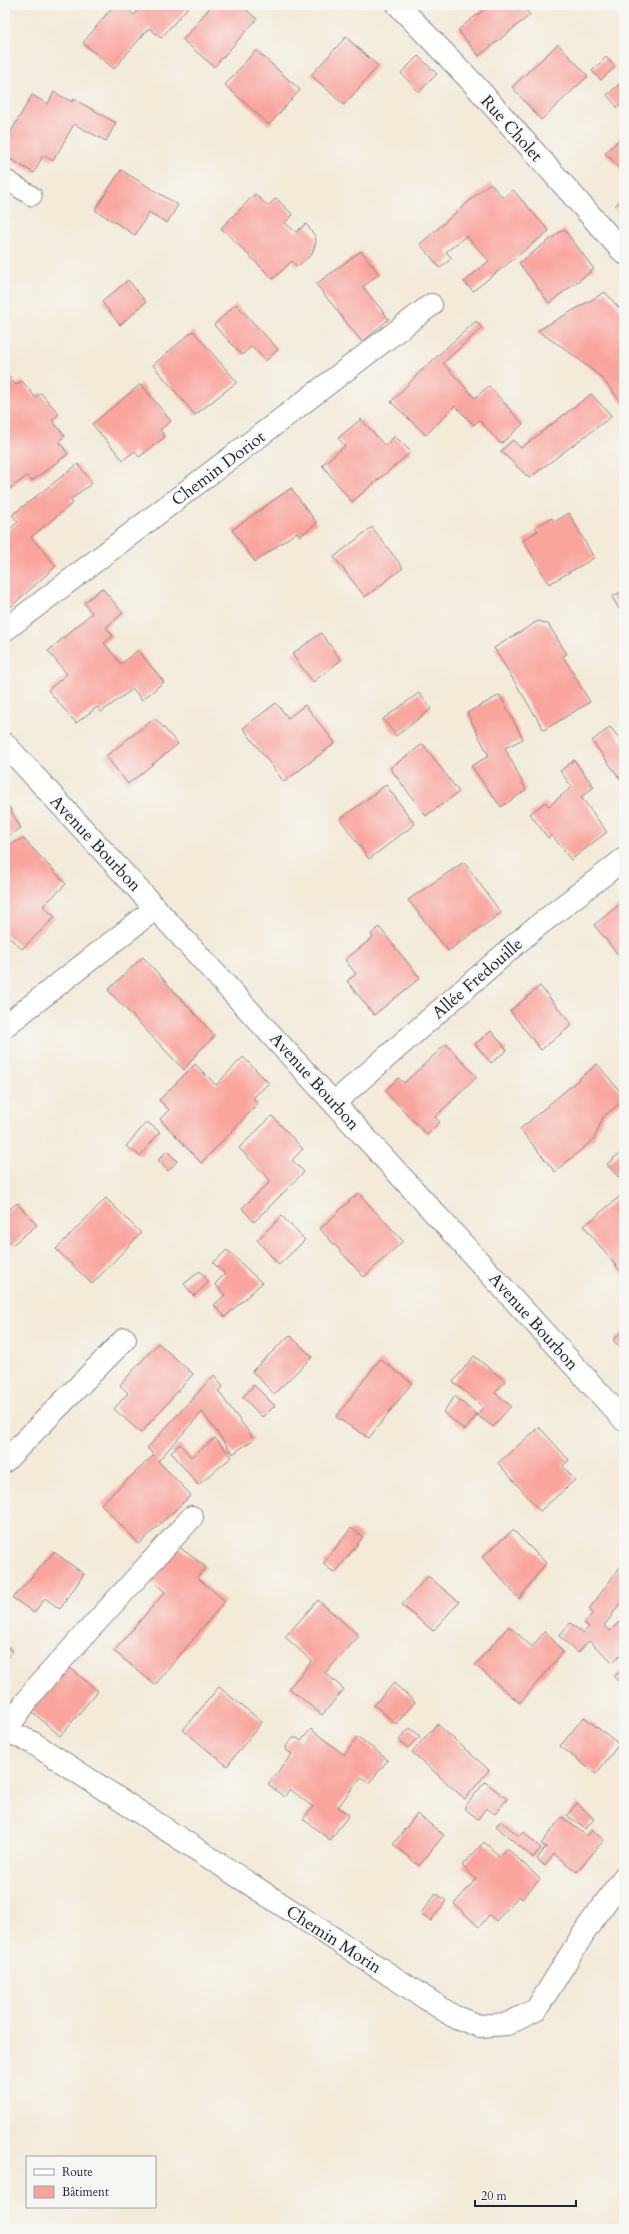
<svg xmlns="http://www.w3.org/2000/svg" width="629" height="2234" font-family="Cardo,serif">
<rect width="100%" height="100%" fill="#f6f6f2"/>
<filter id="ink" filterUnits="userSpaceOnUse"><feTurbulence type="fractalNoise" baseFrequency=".025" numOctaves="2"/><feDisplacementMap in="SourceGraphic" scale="8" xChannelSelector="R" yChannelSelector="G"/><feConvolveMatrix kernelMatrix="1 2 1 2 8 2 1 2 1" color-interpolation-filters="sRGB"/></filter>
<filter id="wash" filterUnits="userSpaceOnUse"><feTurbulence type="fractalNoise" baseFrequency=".012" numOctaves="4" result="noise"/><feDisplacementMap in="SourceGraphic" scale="16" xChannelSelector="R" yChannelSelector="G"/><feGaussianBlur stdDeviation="0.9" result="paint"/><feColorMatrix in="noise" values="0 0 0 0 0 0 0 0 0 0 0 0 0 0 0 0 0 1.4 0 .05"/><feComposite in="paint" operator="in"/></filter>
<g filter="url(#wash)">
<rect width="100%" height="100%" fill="#f3ead8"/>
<g id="blocks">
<path fill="#f9a59e" d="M114,5H123L134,15L143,5H190L161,38L149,28L114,69L83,43Z
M212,5H241L257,19L214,67L183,40Z
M489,5H522L530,15L479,56L458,30Z
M346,37L378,66L344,105L311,75Z
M558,44L588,76L541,120L512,87Z
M256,50L300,90L269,125L225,85Z
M418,56L437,74L419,92L401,73Z
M606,57L615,67L601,80L592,71Z
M624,80V103L618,108L607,95Z
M54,92L72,102L74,99L116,123L106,141L74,124L53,161L43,155L34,173L5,156V142L32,95L48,104Z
M624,135V173L605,153Z
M121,170L178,205L167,223L149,212L135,235L95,210Z
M490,183L503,198L513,190L549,231L473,291L464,282L489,261L466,236L446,252L452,258L440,268L420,244Z
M255,194L268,206L276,198L293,215L285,223L296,232L306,224L315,236L316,242L312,254L297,267L292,261L273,279L221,228Z
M624,198V216L615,206Z
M564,229L594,269L549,303L519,263Z
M361,251L379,274L363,287L389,319L362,342L316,284Z
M128,280L146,302L120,325L102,302Z
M605,292L620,309L624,306V406L601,377L564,348L537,331Z
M236,304L278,349L266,361L252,346L242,355L214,325Z
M476,321L482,328L443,363L475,398L489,386L523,424L501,444L479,420L474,425L455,406L426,435L391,402L420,372Z
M193,331L237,382L195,415L153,365Z
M6,373L16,385L22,381L35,397L41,393L59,414L52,420L65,436L59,441L68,454L32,481L27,476L5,492Z
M141,384L171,421L160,430L165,437L139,457L135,451L123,460L92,424Z
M591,394L612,416L529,478L501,451L513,440L521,448Z
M361,419L385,446L395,436L411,452L352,502L322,465L345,446L338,438Z
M78,464L92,483L70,500L73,503L31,537L56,566L5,612V533L18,522L12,515Z
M291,488L317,523L300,536L297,532L255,562L232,530Z
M569,513L594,558L549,584L523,540L538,531L535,527L552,518L554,522Z
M372,527L403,568L365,597L334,557Z
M102,588L123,613L106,627L113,636L104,643L121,664L138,650L164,682L142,700L133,689L101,712L97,707L76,723L48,690L67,674L48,651L92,613L84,603Z
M624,590V617L612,597Z
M538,621L548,624L567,654L563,656L590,702L544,730L494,648Z
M321,633L341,660L313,682L292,654Z
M419,693L431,709L396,736L383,719Z
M500,695L523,739L505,748L526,790L501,807L471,766L489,756L467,713Z
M276,703L288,718L305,705L335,743L284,782L243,728Z
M155,718L178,744L128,784L106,756Z
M610,727L624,744V784L592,741Z
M423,744L459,792L426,816L390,768Z
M574,760L594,787L581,797L607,832L571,860L552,835L548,838L530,814L545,802L549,806L572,787L560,771Z
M386,785L415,824L369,859L340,819Z
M8,806L21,828L5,838V807Z
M23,838L66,884L43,906L55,917L22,949L5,934V848Z
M464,862L501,913L448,951L408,900Z
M624,901V962L594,925Z
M379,927L420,978L374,1015L347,981L356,974L345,960L373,937L371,934Z
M143,957L215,1036L198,1052L184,1070L108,990Z
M540,986L572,1025L541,1050L510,1011Z
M491,1031L507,1050L491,1063L475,1044Z
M446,1044L477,1077L435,1117L440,1122L427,1135L385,1091L398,1078L404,1083Z
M243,1057L269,1083L253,1098L258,1104L201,1163L160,1119L169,1110L159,1100L195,1064L216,1085Z
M597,1064L624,1096V1100L603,1117L594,1139L555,1172L520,1129Z
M272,1116L303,1149L292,1160L304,1172L254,1222L242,1208L271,1181L239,1148Z
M147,1122L160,1132L140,1156L126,1146Z
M624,1150V1172L618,1177L607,1164Z
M167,1151L177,1161L168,1171L158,1160Z
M358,1193L403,1241L364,1277L320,1229Z
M624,1193V1276L584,1226Z
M106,1198L141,1233L92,1284L56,1249Z
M17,1203L37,1225L12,1245L5,1236V1213Z
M282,1216L305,1240L279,1265L257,1240Z
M227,1250L262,1283L225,1317L214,1305L225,1295L215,1284L225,1274L213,1263Z
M200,1271L209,1282L194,1296L184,1284Z
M624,1330V1352L613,1340Z
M290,1335L312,1357L274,1394L252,1371Z
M158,1343L193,1374L141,1433L114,1409L128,1393L120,1385Z
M474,1356L505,1381L495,1393L511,1406L493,1427L477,1415L483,1407L453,1382Z
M380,1359L412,1383L369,1438L336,1417Z
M214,1375L223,1387L218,1391L254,1439L233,1454L202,1412L158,1461L191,1495L139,1544L101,1504L154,1455L147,1448Z
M254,1385L275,1406L262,1417L243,1397Z
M455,1396L477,1415L465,1430L443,1412Z
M539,1427L569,1460L563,1466L575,1480L540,1511L498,1463Z
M215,1438L232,1457L198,1485L171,1452L180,1444L191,1457Z
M351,1528L363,1537L335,1573L323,1564Z
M513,1530L546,1563L519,1599L482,1557Z
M171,1541L206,1567L197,1577L225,1601L155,1685L114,1651L165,1592L144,1573Z
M54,1552L84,1574L60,1609L45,1598L34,1613L13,1598Z
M624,1562V1598L604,1626L610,1631L623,1618L624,1620V1659L620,1655L613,1662L589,1641L578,1653L559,1636L570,1623L583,1633L589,1627L584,1623L593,1613L589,1609Z
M428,1576L459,1602L433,1631L402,1605Z
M318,1600L359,1636L325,1673L344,1689L322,1715L289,1688L312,1661L285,1637Z
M509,1626L532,1647L545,1631L563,1652L520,1703L475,1665Z
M5,1645L13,1651L5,1661Z
M67,1665L98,1691L60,1736L30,1710Z
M624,1667V1686L614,1677Z
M394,1683L415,1702L396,1724L374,1705Z
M219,1687L262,1722L227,1766L183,1730Z
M584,1717L619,1744L596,1774L560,1746Z
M437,1724L489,1770L465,1799L412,1752Z
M410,1728L420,1736L408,1748L399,1740Z
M311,1729L344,1755L358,1737L388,1760L369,1783L361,1777L338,1807L349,1815L330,1840L303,1819L313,1807L290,1789L284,1797L268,1784L292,1754L287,1751L286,1746L293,1738H297L301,1741Z
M485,1782L507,1799L495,1814L486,1808L478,1819L464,1808Z
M577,1803L594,1819L585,1829L567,1815Z
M417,1814L444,1835L419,1866L393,1844Z
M562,1817L587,1836L592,1830L604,1840L577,1872L554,1854L545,1866L537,1859L546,1847L541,1844Z
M501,1821L519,1836L523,1832L541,1848L533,1858L496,1826Z
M484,1842L499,1856L507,1848L540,1879L522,1899L519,1896L496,1921L489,1915L479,1927L454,1904L476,1879L462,1866Z
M436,1893L446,1901L431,1921L421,1913Z"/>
</g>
</g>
<g filter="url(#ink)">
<use href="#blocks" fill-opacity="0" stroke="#8a868a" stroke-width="1"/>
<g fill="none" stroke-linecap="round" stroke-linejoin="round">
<g stroke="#8a868a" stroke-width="21">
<path id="lane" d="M5,179L32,196"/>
</g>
<g stroke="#8a868a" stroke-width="24">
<path id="street" d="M398,5L472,82L624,253
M5,630L431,305
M5,1026L156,908
M335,1102L531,931L624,859
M5,1461L125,1339
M6,1730L36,1688L192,1517"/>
</g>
<g stroke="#8a868a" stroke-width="24">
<path id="secondary" d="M5,744L624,1420
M5,1730L33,1743L453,2016L479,2026L507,2024L536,2010L587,1928L624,1877"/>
</g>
<use href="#lane" stroke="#fff" stroke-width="19"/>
<use href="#street" stroke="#fff" stroke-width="22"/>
<use href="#secondary" stroke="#fff" stroke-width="22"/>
</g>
</g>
<g text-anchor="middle" stroke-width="4" stroke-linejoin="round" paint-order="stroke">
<g font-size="17" fill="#22223b" stroke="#f6f6f2">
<text transform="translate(512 128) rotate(48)" y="6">Rue Cholet</text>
<text transform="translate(218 468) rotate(-37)" y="6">Chemin Doriot</text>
<text transform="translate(96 843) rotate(47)" y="6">Avenue Bourbon</text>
<text transform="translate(477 978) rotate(-41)" y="6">Allée Fredouille</text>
<text transform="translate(315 1081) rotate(48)" y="6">Avenue Bourbon</text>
<text transform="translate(534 1321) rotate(48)" y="6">Avenue Bourbon</text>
<text transform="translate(334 1939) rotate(33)" y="6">Chemin Morin</text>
</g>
</g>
<rect width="629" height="2234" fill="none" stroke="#f6f6f2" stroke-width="20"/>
<rect x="26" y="2156" width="130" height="52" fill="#f6f6f2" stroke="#a1a1a9"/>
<rect x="34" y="2169" width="20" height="6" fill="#ffffff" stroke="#a1a1a9"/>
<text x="62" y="2176" font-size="12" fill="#22223b">Route</text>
<rect x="34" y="2186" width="20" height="12" fill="#f9a59e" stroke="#a1a1a9"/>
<text x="62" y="2196" font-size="12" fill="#22223b">Bâtiment</text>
<path d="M475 2200v6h101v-6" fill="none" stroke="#22223b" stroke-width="2"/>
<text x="481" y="2200" font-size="12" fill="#22223b" stroke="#f6f6f2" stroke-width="3" paint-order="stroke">20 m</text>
</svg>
